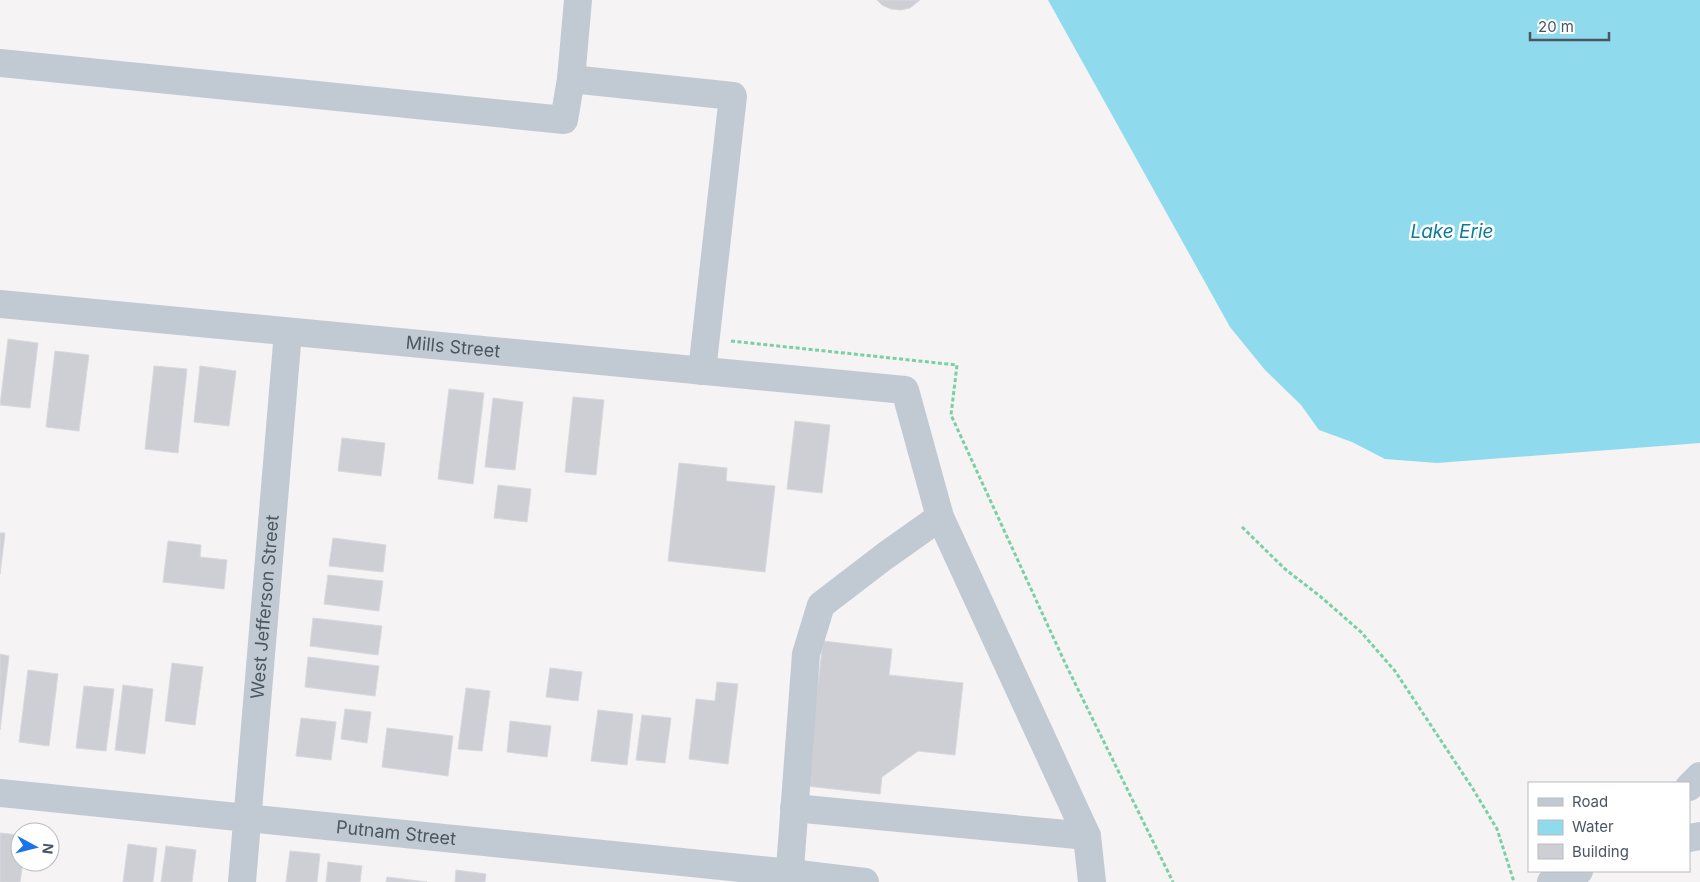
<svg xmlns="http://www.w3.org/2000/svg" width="1700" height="882" font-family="Inter,sans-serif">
<rect width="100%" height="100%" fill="#f5f3f3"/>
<path fill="#90daee" d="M1048,0H1700V443L1437,463L1385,459L1352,442L1319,430L1301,405L1265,370L1230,327Z"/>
<path fill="#cdcfd5" stroke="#d7d9de" d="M877,0H920L910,8L901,10L891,9L882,5Z
M8,339L38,343L30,408L0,405Z
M55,351L89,355L79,431L46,427Z
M154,366L187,369L178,453L145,449Z
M200,366L236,371L229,426L194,422Z
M449,389L484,393L473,484L438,479Z
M573,397L604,400L596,475L565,472Z
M493,398L523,402L515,470L485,467Z
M795,421L830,425L822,493L787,489Z
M342,438L385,443L381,476L338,471Z
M679,463L727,468L726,481L775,486L765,572L668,561Z
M498,485L531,489L527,522L494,518Z
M0,533H5L0,574Z
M333,538L386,545L383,572L329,566Z
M168,541L201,545L200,557L227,560L224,589L163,582Z
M328,575L383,581L379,611L324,604Z
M313,618L382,626L378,655L310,646Z
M823,641L892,649L889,675L963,683L955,755L918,751L882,777L880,794L806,786Z
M0,654L9,656L0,730Z
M308,657L379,666L375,696L305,687Z
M172,663L203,667L195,725L165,721Z
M550,668L582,672L578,701L546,697Z
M28,670L58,674L49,746L19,742Z
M717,682L738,684L728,764L689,759L696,699L715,701Z
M123,685L153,689L145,754L115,750Z
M84,686L114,689L106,751L76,748Z
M466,688L490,691L482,751L458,749Z
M345,709L371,712L367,743L341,739Z
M598,710L633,714L627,765L591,761Z
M642,715L671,718L665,763L636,760Z
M301,718L336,722L331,760L296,756Z
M510,721L551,726L547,757L507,752Z
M387,728L453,736L448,776L382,767Z
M0,833L20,835V862H23L20,882H0Z
M128,844L157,848L153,882H123Z
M166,846L196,850L192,882H161Z
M290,851L320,854L317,882H286Z
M328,862L362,866L360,882H326Z
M456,870L486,874L485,882H455Z
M387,877L427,882H386Z"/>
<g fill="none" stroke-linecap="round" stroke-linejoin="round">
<path stroke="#7ad0a6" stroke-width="3" stroke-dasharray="4 2.5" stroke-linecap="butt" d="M731,341L957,365L951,415L1066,665L1173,882
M1242,527L1285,569L1321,597L1361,632L1395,671L1473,789L1497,829L1514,882"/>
<g stroke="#c1cad2" stroke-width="28">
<path d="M0,63L564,120L571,79L578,0"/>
<path d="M571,79L733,96L702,371"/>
<path id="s1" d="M0,304L905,390L940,517L1087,836L1092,882"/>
<path d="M1689,787L1700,776"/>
<path id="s2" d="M0,793L790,873L865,882"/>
<path d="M794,808L1087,836"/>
<path d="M1689,838L1700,836"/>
<path id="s3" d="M242,882L288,332"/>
<path d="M789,882L806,654L821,605L885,556L940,517"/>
<path d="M1551,882L1579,871"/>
</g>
</g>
<g text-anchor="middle" stroke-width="5" stroke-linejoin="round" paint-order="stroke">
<g font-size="18" fill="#4a5661" stroke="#fff">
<text dy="6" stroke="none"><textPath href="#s1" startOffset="455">Mills Street</textPath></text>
<text dy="6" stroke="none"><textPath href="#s3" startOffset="276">West Jefferson Street</textPath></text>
<text dy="6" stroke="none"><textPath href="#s2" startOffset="398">Putnam Street</textPath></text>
</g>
<g font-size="19" font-style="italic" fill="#0c7c9b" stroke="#fff">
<text x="1452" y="238">Lake Erie</text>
</g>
</g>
<rect x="1528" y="782" width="162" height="90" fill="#ffffff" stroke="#b7bbc0"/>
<rect x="1538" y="798" width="25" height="8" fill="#c1cad2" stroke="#b7bbc0"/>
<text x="1572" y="807" font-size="15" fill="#4a5661">Road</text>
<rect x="1538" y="820" width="25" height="15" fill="#90daee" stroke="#b7bbc0"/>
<text x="1572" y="832" font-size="15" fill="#4a5661">Water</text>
<rect x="1538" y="844" width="25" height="15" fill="#cdcfd5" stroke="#b7bbc0"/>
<text x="1572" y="857" font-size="15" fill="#4a5661">Building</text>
<g transform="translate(35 847) rotate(97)"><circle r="24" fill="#ffffff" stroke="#b7bbc0"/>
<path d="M0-4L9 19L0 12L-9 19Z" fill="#1a73e8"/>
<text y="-8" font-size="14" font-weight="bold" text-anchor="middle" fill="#4a5661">N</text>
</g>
<path d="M1530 32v8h79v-8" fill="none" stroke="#4a5661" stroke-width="2.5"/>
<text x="1538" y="32" font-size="15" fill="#4a5661" stroke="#ffffff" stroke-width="4" paint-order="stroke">20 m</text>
</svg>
